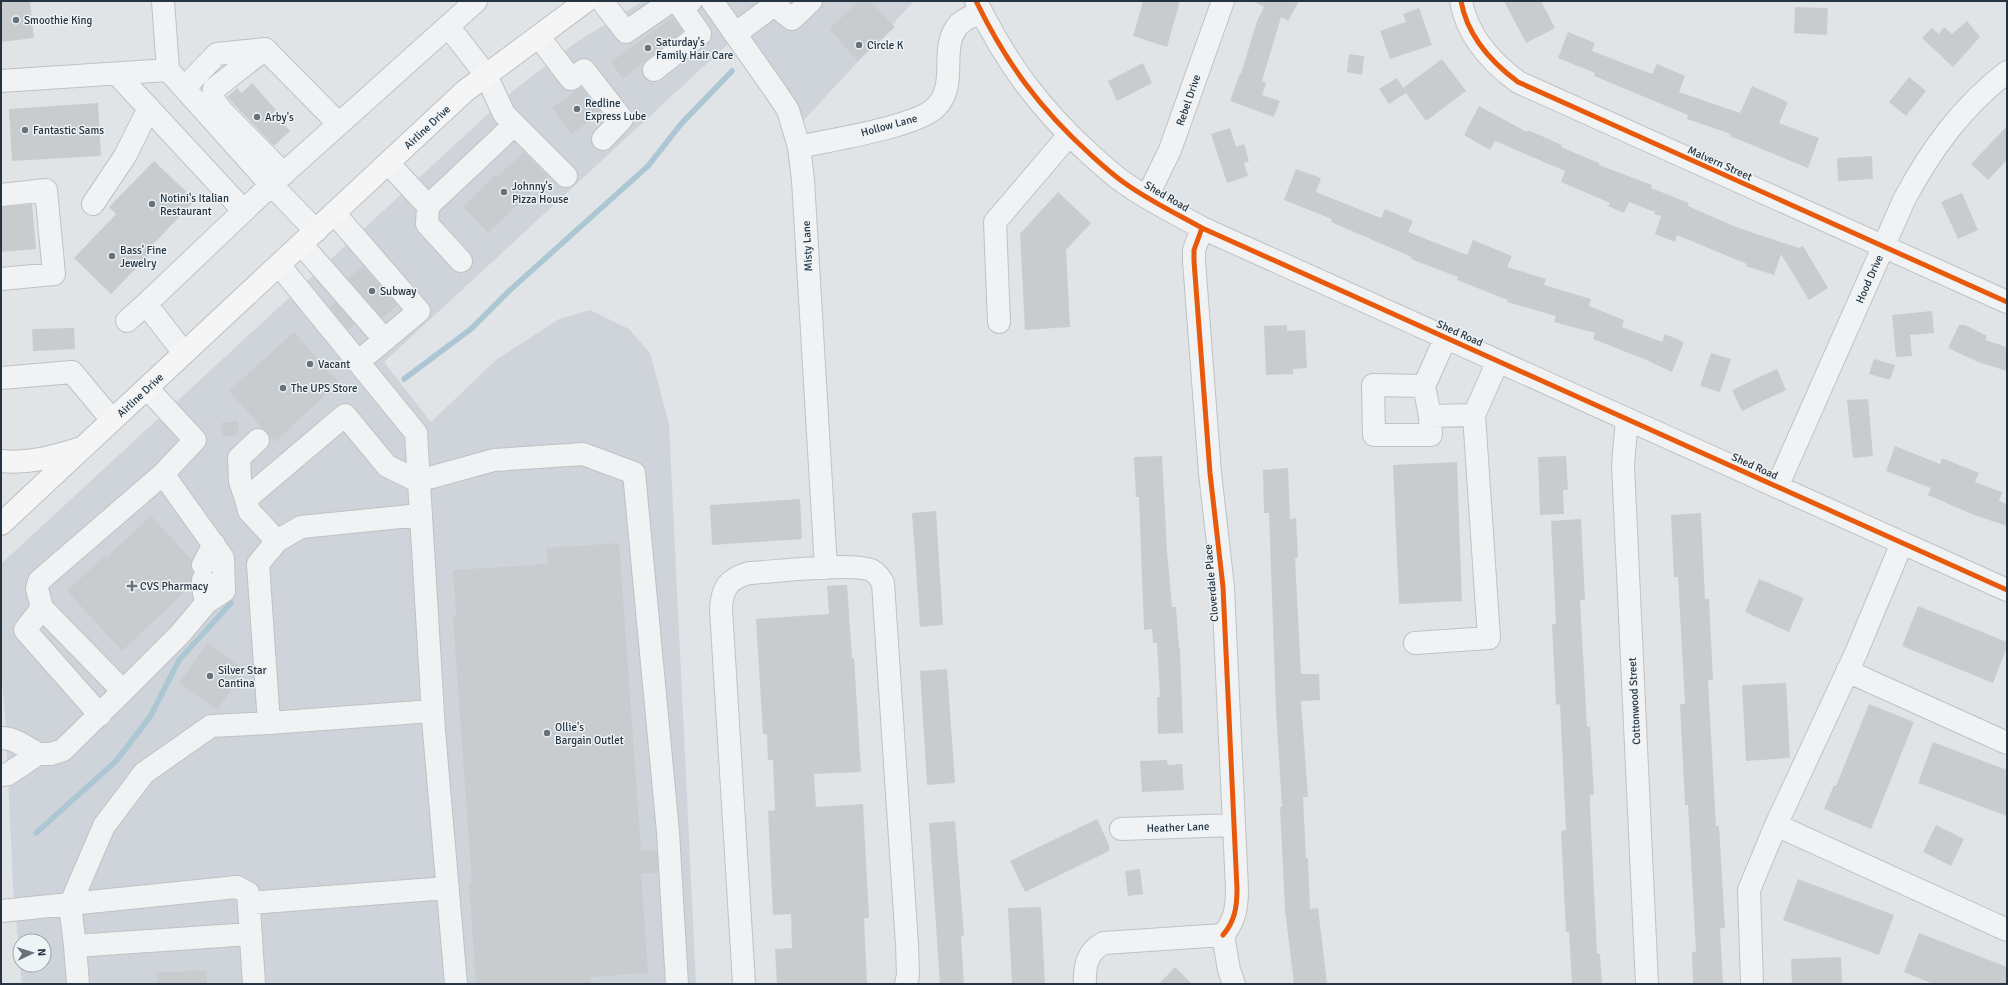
<svg xmlns="http://www.w3.org/2000/svg" width="2008" height="985" font-family="Signika,sans-serif">
<rect width="100%" height="100%" fill="#e1e4e6"/>
<path fill="#ced4da" d="M643,1H914L803,121L787,87L746,30L729,43L384,362L431,422L496,360L559,319L590,310L629,329L650,353L669,424L696,984H22L20,965H44V941H20V960L13,886L5,713L1,669L2,563L514,90L575,43Z"/>
<g fill="none" stroke-linecap="round" stroke-linejoin="round">
<path stroke="#acc6d4" stroke-width="5.5" d="M404,379L471,329L509,291L648,166L681,124L732,71
M36,833L116,761L150,717L179,660L231,603"/>
</g>
<path fill="#c9ccce" d="M1,1H30L34,38L1,42Z
M859,1H870L895,27L858,61L829,29Z
M1143,1H1180L1167,47L1133,36Z
M1253,1H1299L1288,21L1281,17L1262,81L1266,83L1262,95L1280,101L1274,117L1230,101L1240,73L1241,74L1257,21L1264,7Z
M1504,1H1541L1555,28L1526,43Z
M1795,7L1828,8L1827,35L1794,33Z
M1419,8L1432,45L1390,59L1380,31L1406,22L1403,14Z
M673,17L683,31L623,79L611,62Z
M1967,21L1980,37L1953,67L1922,38L1932,28L1939,34L1944,27L1952,34Z
M1568,32L1595,43L1592,51L1652,74L1657,64L1685,76L1679,92L1740,113L1752,86L1788,102L1779,123L1819,138L1808,168L1730,136L1731,134L1687,119L1688,115L1594,76L1595,73L1558,58Z
M1349,54L1364,56L1362,75L1347,72Z
M1442,59L1466,91L1426,121L1406,93L1389,104L1379,89L1397,78L1403,88Z
M1143,63L1152,83L1117,101L1108,81Z
M1909,77L1926,91L1906,116L1889,102Z
M252,83L276,110L273,113L290,131L274,146L227,97L237,88L242,93Z
M581,87L601,112L572,134L552,108Z
M98,103L101,156L12,161L9,109Z
M1479,106L1527,132L1528,130L1562,145L1561,147L1599,163V165L1652,185L1651,188L1689,203L1688,206L1736,227L1799,248L1803,246L1828,288L1809,300L1781,254L1774,275L1746,266L1747,264L1677,235L1675,242L1655,234L1661,216L1654,214L1655,212L1629,202L1624,213L1608,206L1610,203L1561,182L1565,171L1495,141L1490,150L1464,135Z
M2007,126V160L1988,180L1971,164Z
M1230,128L1236,147L1244,144L1249,161L1244,163L1248,176L1227,183L1211,134Z
M524,152L548,176L488,233L463,207L495,175L497,177Z
M1872,156L1873,179L1838,181L1837,158Z
M154,161L195,200L147,251L150,254L111,294L74,258L116,214L109,207Z
M1296,169L1321,178L1316,192L1381,218L1385,209L1413,221L1408,232L1467,255L1473,240L1512,256L1507,267L1546,279L1544,285L1591,299L1589,306L1624,320L1622,327L1662,342L1665,334L1684,342L1672,372L1644,359L1593,339L1595,333L1554,322L1556,316L1507,302L1508,300L1457,280L1458,277L1411,259L1412,257L1331,222L1332,219L1284,200Z
M1058,192L1091,223L1066,250L1070,327L1025,330L1020,234Z
M1962,193L1978,230L1958,239L1941,202Z
M32,204L36,249L1,252V207Z
M363,266L398,305L382,318L348,279Z
M335,302L355,324L348,330L329,307Z
M1932,311L1934,333L1910,335L1912,356L1896,357L1892,315Z
M1287,325V331L1305,330L1307,368L1293,369V374L1266,375L1264,326Z
M1959,325H1965L1987,336L1985,340L2007,347V371L1978,362L1948,348Z
M74,328L75,349L33,351L32,329Z
M294,332L339,382L275,442L229,391Z
M1711,353L1731,359L1720,392L1700,386Z
M1874,359L1895,365L1890,380L1869,374Z
M1777,369L1786,390L1742,411L1732,390Z
M1868,399L1873,456L1853,458L1847,400Z
M238,421L239,435L223,437L221,423Z
M1895,446L1940,464L1942,458L1979,473L1975,482L2002,492L1999,501L2007,504V526L1974,515L1928,495L1931,488L1886,471Z
M1162,456L1167,551L1172,607H1176L1179,648H1180L1183,733L1158,734L1157,697H1160L1157,643H1153L1152,629L1144,630L1139,497H1136L1134,457Z
M1566,456L1568,490H1563L1564,514L1540,515L1538,457Z
M1457,462L1462,601L1399,604L1393,465Z
M1288,468L1290,519L1296,518L1298,558H1295L1301,674H1319L1320,700L1301,701L1308,797H1303L1306,858H1308L1310,909L1318,908L1327,984H1294L1285,910L1280,807H1282L1276,711L1269,513H1264L1263,470Z
M800,499L802,539L712,545L710,505Z
M936,511L943,625L920,627L912,513Z
M1701,513L1705,599H1709L1713,680H1708L1716,826H1719L1725,928H1720L1723,984H1693L1692,952H1696L1688,805H1685L1680,704H1685L1678,577H1674L1671,515Z
M151,516L192,560L191,566L193,573L191,586L122,651L67,591L105,555L107,557Z
M1581,519L1585,600H1580L1587,727L1590,726L1594,795H1590V806L1597,954H1600L1602,984H1572L1569,932H1566L1561,831L1566,830L1560,704L1556,705L1552,624H1556L1551,521Z
M619,543L641,851L657,850L658,873L641,874L648,973L590,977L591,984H476L469,884L472,883L453,616H456L453,570L548,564L547,548Z
M1759,579L1804,598L1789,632L1745,612Z
M847,585L852,658H854L861,772L814,774L816,807L863,804L869,918H864L867,984H777L775,949L792,948L791,914L773,915L768,811L775,810L773,760H768L767,734H763L756,619L829,614L827,586Z
M1918,606L2007,642V647L1993,683L1902,646Z
M207,643L245,670L217,710L179,683Z
M947,669L955,783L927,785L920,671Z
M1786,683L1790,758L1746,761L1742,685Z
M1869,704L1914,722L1871,829L1824,809L1834,785L1836,786Z
M1933,742L2007,770V816L1918,783Z
M1167,760L1168,765L1182,764L1184,790L1142,792L1140,761Z
M1097,819L1109,845V851L1025,892L1010,861Z
M955,821L964,936H961L964,984H940L929,823Z
M1936,825L1964,839L1951,866L1923,852Z
M1140,869L1143,894L1128,896L1125,871Z
M1798,879L1894,915L1879,955L1783,920Z
M1041,907L1045,984H1012L1008,908Z
M1919,933L2007,967V984H1933L1904,972Z
M1841,957L1842,984H1792L1791,959Z
M1175,967L1192,984H1159Z
M206,970L207,984H157L156,973Z"/>
<g fill="none" stroke-linecap="round" stroke-linejoin="round">
<g stroke="#bfc2c4" stroke-width="24">
<path id="minor" d="M163,1L168,70
M602,1L626,32L671,1
M712,1L776,92L788,110L799,147L803,180L826,568
M773,1L774,5L792,19L811,1
M976,1C1006,63 1040,109 1091,155C1102,165 1114,176 1126,184C1150,201 1177,214 1202,228L2007,590
M1461,1C1467,35 1491,62 1518,82L2007,302
M448,26L486,75L504,114L566,176
M735,34L774,5
M539,37L571,79L584,70L622,119L603,139
M265,49L214,89L213,99L222,111L284,174
M265,49L339,124
M654,70L700,34L682,8L691,1
M117,74L244,211
M1,81L168,70L262,175L316,231
M184,88L217,54L265,49
M799,147C829,140 917,127 936,107C958,85 940,52 956,28C961,20 973,16 981,11
M388,163L428,206
M1,195L46,190L54,274L1,279
M1147,197L1170,150L1223,1
M93,204L125,156L149,108
M334,213L419,311L358,362
M1202,228L1194,250V261L1210,473L1223,587L1237,889C1237,907 1235,921 1223,935
M301,244L385,340
M461,261L427,224L428,206L514,125
M279,265L416,433L434,731L456,984
M127,321L146,304
M999,322L995,222L1069,135
M184,353L146,304L271,185L476,1
M1,378L72,372L112,420
M1424,386L1430,416L1431,435H1374L1373,385L1424,386L1446,337
M1430,416L1474,415L1498,361
M1627,419L1623,465L1647,984
M1777,487L1904,200C1931,149 1962,107 2007,72
M246,499L240,481L239,458L258,440
M277,541L249,511L246,499L345,415L387,466L418,481L494,460L583,454L634,473L668,832L677,984
M203,565L214,544
M203,580L204,594L207,602
M42,608L25,630L100,715
M1415,643L1489,638L1474,415
M1847,671L2007,743
M123,691L180,634L207,602L224,591L223,558L163,474
M269,723L432,711
M1,738C13,737 28,748 38,754
M1,775L8,774L38,754H51L63,750L123,691L42,608L37,589L39,581L163,474L195,440L147,388
M1776,825L2007,930
M1121,829L1234,825
M249,903L447,888
M1,911L237,887L248,893L254,984
M1223,935L1229,970L1234,984
M75,946L70,905L104,826L144,773L211,726L269,723L258,564L277,541L301,527L420,515
M78,984L75,946L251,934
M744,984L721,609C722,588 728,579 749,573C775,572 850,562 871,570C877,573 880,578 883,583L907,944L908,975L906,984
M1085,984C1084,967 1087,951 1104,943L1223,935
M1752,984L1749,890L1776,825L1856,653L1902,543"/>
</g>
<g stroke="#bdc1c4" stroke-width="24">
<path id="major" d="M1,461C27,464 53,457 78,449
M1,524L465,91L586,1"/>
</g>
<use href="#minor" stroke="#f0f2f3" stroke-width="22"/>
<use href="#major" stroke="#f5f5f6" stroke-width="22"/>
<g stroke="#eef3f6" stroke-width="8">
<path id="cycleway" d="M976,1C1006,63 1040,109 1091,155C1102,165 1114,176 1126,184C1150,201 1177,214 1202,228L2007,590
M1461,1C1467,35 1491,62 1518,82L2007,302
M1202,228L1194,250V261L1210,473L1223,587L1237,889C1237,907 1235,921 1223,935"/>
</g>
<use href="#cycleway" stroke="#e8590c" stroke-width="5"/>
</g>
<g fill="#67727b" stroke="#eef3f6" stroke-width="1.5">
<circle cx="16" cy="20" r="4"/>
<circle cx="859" cy="45" r="4"/>
<circle cx="648" cy="48" r="4"/>
<circle cx="577" cy="109" r="4"/>
<circle cx="257" cy="117" r="4"/>
<circle cx="25" cy="130" r="4"/>
<circle cx="504" cy="192" r="4"/>
<circle cx="152" cy="204" r="4"/>
<circle cx="112" cy="256" r="4"/>
<circle cx="372" cy="291" r="4"/>
<circle cx="310" cy="364" r="4"/>
<circle cx="283" cy="388" r="4"/>
<path d="M130 580h4v4h4v4h-4v4h-4v-4h-4v-4h4z"/>
<circle cx="210" cy="676" r="4"/>
<circle cx="547" cy="733" r="4"/>
</g>
<g text-anchor="middle" stroke-width="3" stroke-linejoin="round" paint-order="stroke">
<g font-size="11" fill="#263441" stroke="#eef3f6" text-anchor="start">
<text x="24" y="24">Smoothie King</text>
<text x="656" y="46">Saturday's<tspan x="656" dy="13">Family Hair Care</tspan></text>
<text x="867" y="49">Circle K</text>
<text x="585" y="107">Redline<tspan x="585" dy="13">Express Lube</tspan></text>
<text x="265" y="121">Arby's</text>
<text x="33" y="134">Fantastic Sams</text>
<text x="512" y="190">Johnny's<tspan x="512" dy="13">Pizza House</tspan></text>
<text x="160" y="202">Notini's Italian<tspan x="160" dy="13">Restaurant</tspan></text>
<text x="120" y="254">Bass' Fine<tspan x="120" dy="13">Jewelry</tspan></text>
<text x="380" y="295">Subway</text>
<text x="318" y="368">Vacant</text>
<text x="291" y="392">The UPS Store</text>
<text x="140" y="590">CVS Pharmacy</text>
<text x="218" y="674">Silver Star<tspan x="218" dy="13">Cantina</tspan></text>
<text x="555" y="731">Ollie's<tspan x="555" dy="13">Bargain Outlet</tspan></text>
</g>
<g font-size="11" fill="#263441" stroke="#eef3f6">
<text transform="translate(1188 100) rotate(-71)" y="4">Rebel Drive</text>
<text transform="translate(889 125) rotate(-15)" y="4">Hollow Lane</text>
<text transform="translate(427 127) rotate(-43)" y="4">Airline Drive</text>
<text transform="translate(1720 163) rotate(24)" y="4">Malvern Street</text>
<text transform="translate(1167 196) rotate(30)" y="4">Shed Road</text>
<text transform="translate(807 246) rotate(-93)" y="4">Misty Lane</text>
<text transform="translate(1869 279) rotate(-66)" y="4">Hood Drive</text>
<text transform="translate(1460 333) rotate(24)" y="4">Shed Road</text>
<text transform="translate(140 395) rotate(-43)" y="4">Airline Drive</text>
<text transform="translate(1755 466) rotate(24)" y="4">Shed Road</text>
<text transform="translate(1211 583) rotate(-95)" y="4">Cloverdale Place</text>
<text transform="translate(1634 701) rotate(-93)" y="4">Cottonwood Street</text>
<text transform="translate(1178 827) rotate(-2)" y="4">Heather Lane</text>
</g>
</g>
<rect width="2008" height="985" fill="none" stroke="#263441" stroke-width="4"/>
<g transform="translate(32 953) rotate(86)"><circle r="19" fill="#eef3f6" stroke="#9ea7ae"/>
<path d="M0-3L7 15L0 10L-7 15Z" fill="#67727b"/>
<text y="-6" font-size="11" font-weight="bold" text-anchor="middle" fill="#263441">N</text>
</g>
</svg>
